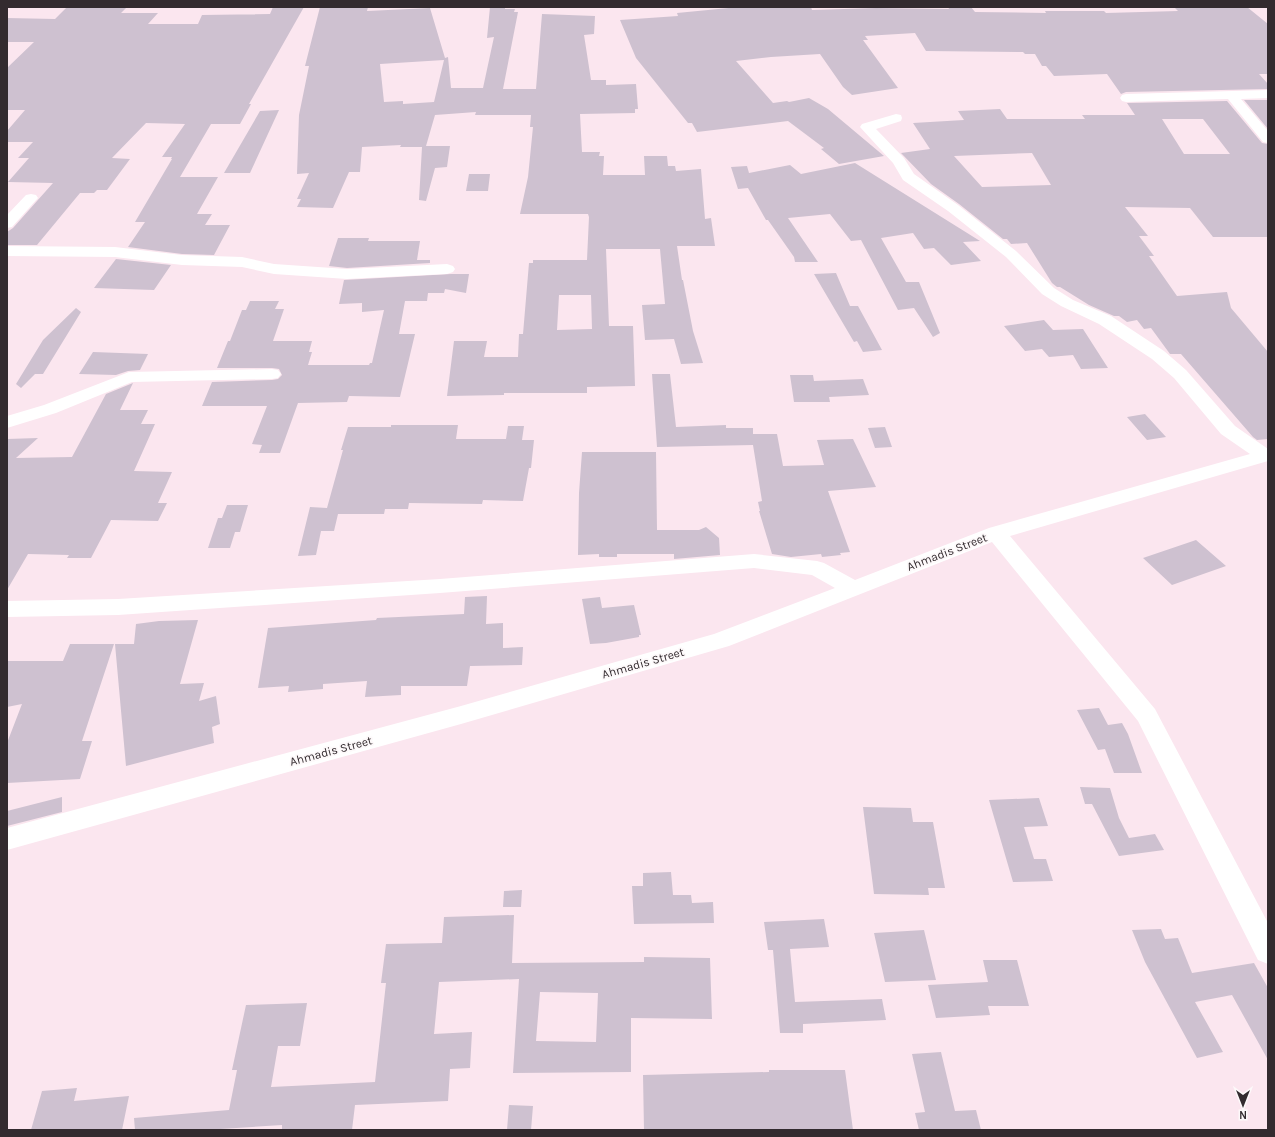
<svg xmlns="http://www.w3.org/2000/svg" width="1275" height="1137" font-family="Karla,sans-serif">
<rect width="100%" height="100%" fill="#fbe6ef"/>
<path fill="#cec1d0" fill-rule="evenodd" d="M67,7H127L121,13H158L148,24H198L202,15L270,14L273,7H304L249,104H251L240,124H211L180,177H218L197,214H212L205,225H230L214,255L182,254L128,247L145,222H135L172,159H171L172,157H162L185,124L146,123L112,158L130,159L107,190H97L94,193H80L37,245H7V232L13,228L53,183L8,182L29,158H18L33,142H7V131L25,110H7V68L34,42H7V18L55,19Z
M320,7H368L367,11L430,8L445,58L448,57L451,88H483L494,37L487,38L490,7H505V9H515L514,12H518L503,89H536L542,14L595,16L594,34L584,35L591,80H606V85L636,84L638,109H635V113L580,114L582,152H600L599,156H604L603,175H645L644,156H667L668,166H675L676,171L701,169L705,219L711,218L715,246H677L682,280H683L693,331L703,363L681,364L674,339L645,340L642,305L665,304L660,249H606L609,326H633L635,386L587,387V393H504V395L447,396L454,341H487L484,357H518L519,334H523L529,263H533V260H587L589,217L588,214H520L528,177L533,127H530L531,115H475L476,112L435,115L426,146H450L447,167L435,168L426,201L419,200L422,147H400L401,145L362,147L360,172H349L333,208L297,207L301,199H297L309,173L297,174L299,115L309,66H305ZM444,60L434,102L403,104V101L384,102L380,64ZM559,295H591L592,329L557,330Z
M739,7H811L812,10L876,8L949,9L948,7H971L975,12L1046,13L1045,11H1104L1106,13L1178,11L1174,7H1247L1268,24V74H1259L1268,84V89L1126,92L1121,94L1107,74L1054,76L1046,66H1042L1035,54H1025L1023,52L926,51L915,33L865,36L868,40H863L898,88L852,95L843,87L820,54L771,57L736,61L773,103L787,101L789,102L809,98L828,109L884,156L839,164L821,149L824,148L788,121L697,132L692,123H688L636,58L620,20L678,16L677,13Z
M1244,100H1268V129Z
M1227,101L1262,143L1268,144V237H1213L1190,208L1125,207L1148,236H1139L1154,256H1149L1177,296L1227,292L1231,308L1268,352V439L1257,440L1253,437L1181,354H1170L1151,328L1144,329L1137,320L1127,322L1119,316H1114L1089,305L1060,287H1057L1052,283L1027,243L1011,244L1007,239H1003L959,204L931,184L901,153L930,149L913,123L964,120L958,111L1000,109L1007,119H1085L1082,115H1135L1127,103ZM1162,119H1203L1230,154H1184ZM1032,153L1051,185L982,187L954,156Z
M279,110L250,173H224L260,111Z
M855,163L980,241L963,242L981,261L951,265L934,248L924,249L913,233L881,238L906,282H919L940,333L933,337L914,308L898,310L861,240L851,241L830,214L788,218L818,262H795L794,257L768,220H766L748,188L738,189L731,167L747,166L749,173L790,165L801,174Z
M469,174H490L488,191H466Z
M338,238H369L368,241H420L417,260H430V263L347,268L329,266Z
M116,259L171,265L154,290L94,288Z
M836,273L850,306H858L882,350L863,352L857,341L854,342L814,274Z
M451,274H469L466,293L445,289L444,293H428L427,301H405L399,334H415L400,397L349,396L347,402L298,403L280,453H259L262,445L252,444L267,406H202L212,382L272,380L278,379L282,375L279,369L272,368H217L228,341H230L242,310H246L250,301H279L275,309H284L273,341H312L309,352H312L308,365H369L370,363H372L384,310L362,312V303L339,304L344,280Z
M76,308L81,312L43,374H35L21,388L16,384L43,340Z
M1044,320L1053,330L1083,329L1108,368L1081,369L1073,355L1049,357L1042,349L1025,351L1004,326Z
M93,352L148,354L140,370L128,371L116,375L79,374Z
M652,374H670L676,427L726,425V428H753V434H777L783,466L824,465L817,440L853,439L876,487L828,491L850,552L840,553L841,555L822,557L821,554L791,557L772,554L759,511H760L758,502L762,501L753,445L657,447Z
M790,375H813L814,381L863,379L869,395L829,397L830,402H794Z
M133,383L120,410H148L141,424H155L134,471L172,472L158,503H167L158,521L111,520L91,558H67L69,555L28,554L7,590V439L38,438L16,458L72,457L106,394Z
M1145,414L1166,437L1147,440L1127,417Z
M391,425H458L456,439H506L508,426H524L522,440H534L531,468H529L523,501L483,500L482,504L409,503L408,509H385L384,514H338L334,531H321L316,555L298,556L310,507L327,508L343,450H341L348,427H391Z
M885,427L892,447L875,448L868,428Z
M582,452H656L657,530H699L706,527L719,538L720,555L674,559V554H617V557H599V554L578,555L579,493Z
M227,505H248L240,532H235L230,548H208L218,518H222Z
M1196,540L1226,566L1172,585L1143,558Z
M487,596L486,624L503,623V648L523,647L522,665L470,666L467,686H401V695L365,697L367,681L323,684V689L288,692L289,686L258,688L268,628L376,620L377,618L464,614L465,597Z
M600,597L602,608L634,605L641,635H639V637L606,643L590,644L582,599Z
M198,620L180,684L204,683L199,701L216,696L220,724L212,727L214,743L126,766L115,644H134L136,624L159,621Z
M70,644H114L82,741H92L80,779L7,783V743L22,704L7,707V661H63Z
M1099,708L1108,725L1122,723L1128,734L1142,773H1114L1105,749L1098,750L1077,710Z
M1080,787L1110,788L1119,818L1129,838L1155,834L1164,850L1119,856L1092,804H1085Z
M62,797V812L7,826V811Z
M1039,798L1048,826L1024,827L1034,859H1046L1053,881L1013,882L989,800Z
M863,807L911,808L913,822H933L945,888H928L929,895L874,894Z
M671,872L673,895H691L692,903L713,902L714,923L634,924L632,886H643V873Z
M522,890L521,907H503L504,891Z
M514,915L512,963L644,962V957L710,958L712,1019L631,1018V1072L513,1073L519,979L439,982L434,1034L472,1032L470,1068L450,1069L448,1101L355,1105L352,1130H282V1125L205,1130H135L134,1118L229,1110L237,1070H232L246,1005L307,1003L300,1046H278L271,1087L375,1082L386,983H381L386,944L442,943L444,917ZM540,992L598,993L596,1042L536,1041Z
M824,919L829,947L790,949L795,1002L882,999L886,1020L803,1024V1033H780L773,950H768L764,922Z
M1161,929L1165,939L1178,938L1192,973L1254,963L1268,988V1060L1232,995L1195,1002L1223,1052L1197,1058L1145,962L1132,930Z
M924,930L936,980L885,982L874,933Z
M983,960H1017L1029,1006H988L990,1015L936,1018L928,985L988,982Z
M941,1052L955,1111L976,1110L981,1130H919L915,1113L925,1112L912,1054Z
M769,1070H845L853,1130H644L643,1075L769,1072Z
M77,1088L74,1101L129,1096L122,1130H31L42,1091Z
M509,1105L533,1106L531,1130H507Z"/>
<g fill="none" stroke-linecap="round" stroke-linejoin="round">
<path fill="#fff" fill-rule="evenodd" d="M1268,90V98L1241,99L1268,131V143L1263,142L1228,99L1126,102L1122,101L1120,98L1122,95L1126,94Z
M896,114L901,115L902,118L901,121L876,129L904,158L914,174L958,205L1016,251L1054,288L1073,300L1111,316L1164,351L1186,370L1235,426L1268,449V461L1010,536L1155,709L1268,923V964L1258,960L1138,721L992,542L729,646L461,724L7,850V828L461,706L714,634L835,588L812,575L754,568L440,593L118,615L7,617V601L118,599L440,579L754,554L817,561L824,563L855,580L989,528L1250,454L1221,434L1174,378L1152,359L1099,324L1061,306L1042,294L1006,257L948,211L903,180L893,163L860,127L862,124Z
M31,194L36,195L38,198L12,227L7,228V215L26,195Z
M7,246L115,247L182,255L242,257L274,264L347,269L447,264L453,266L455,269L453,272L447,274L347,279L274,274L242,267L182,265L115,257L7,256Z
M272,369L278,370L281,374L278,378L272,379L132,382L56,413L7,428V416L44,405L129,372Z"/>
</g>
<g text-anchor="middle" stroke-width="3.5" stroke-linejoin="round" paint-order="stroke">
<g font-size="12" fill="#332b2f" stroke="#fdf9fa">
<text transform="translate(947 552) rotate(-21)" y="4">Ahmadis Street</text>
<text transform="translate(643 663) rotate(-16)" y="4">Ahmadis Street</text>
<text transform="translate(331 751) rotate(-15)" y="4">Ahmadis Street</text>
</g>
</g>
<rect width="1275" height="1137" fill="none" stroke="#332b2f" stroke-width="16"/>
<g transform="translate(1243 1105) rotate(180)" stroke="#fdf9fa" stroke-width="3" paint-order="stroke">
<path d="M0-3L7 15L0 10L-7 15Z" fill="#332b2f"/>
<text y="-6" font-size="11" font-weight="bold" text-anchor="middle" fill="#332b2f">N</text>
</g>
</svg>
